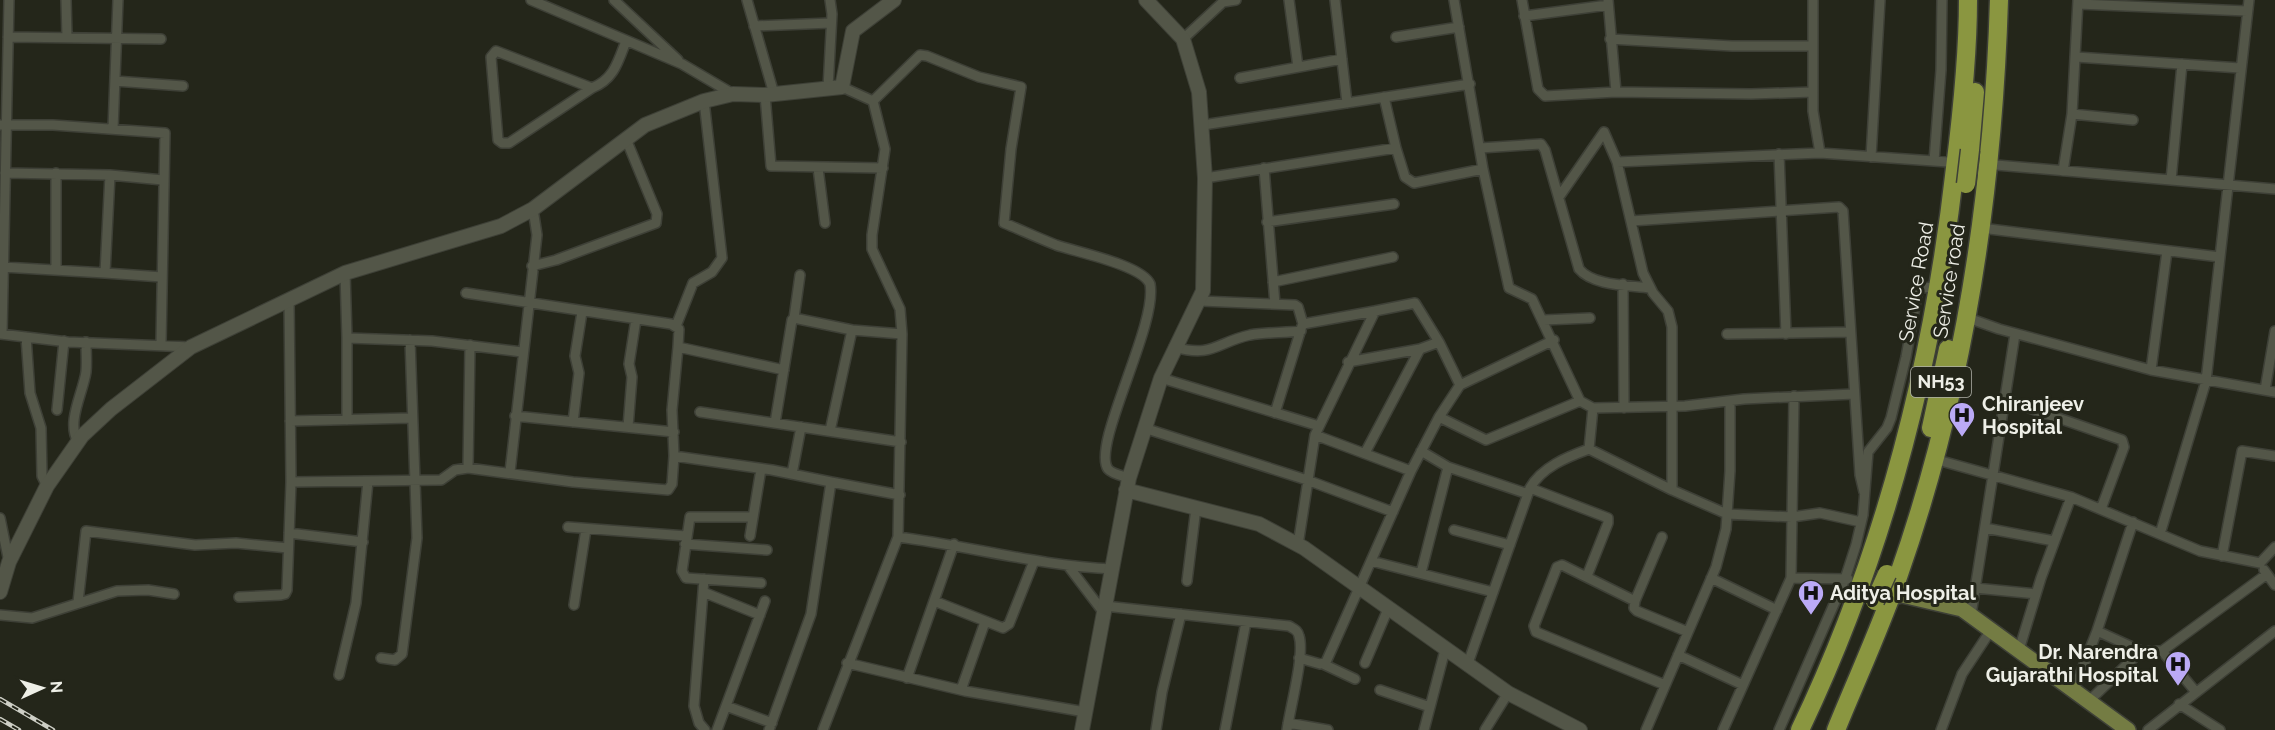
<svg xmlns="http://www.w3.org/2000/svg" width="2275" height="730" font-family="Raleway,sans-serif">
<rect width="100%" height="100%" fill="#24261a"/>
<g fill="none" stroke-linecap="round" stroke-linejoin="round">
<g stroke="#3e4037" stroke-width="12">
<path id="street" d="M66,0L67,37
M531,0L682,64L733,94
M614,0L678,60
M747,0L774,94
M1289,0L1298,67
M1335,0L1347,103
M1454,0L1483,169L1509,288L1532,299L1580,401L1593,408
M1522,0L1538,89L1545,96L1616,92L1751,94L1813,92
M1608,0L1616,92
M1813,0V111L1820,153
M2078,4L2247,11
M1524,16L1608,5
M754,26L831,23
M8,37L161,39
M1396,37L1459,27
M1183,39L1223,2L1236,0
M1610,39L1732,46H1812
M2076,57L2240,68
M1240,78L1342,59
M115,81L183,86
M592,88L496,51L491,57L498,140L502,143H509L592,88C614,79 618,62 626,41
M828,88L832,14L830,0
M765,95L771,166L883,168
M1384,97L1396,148
M873,101L920,55L927,56L979,77L1021,87L1011,149L1004,223C1021,230 1038,238 1056,245C1076,252 1142,265 1150,284C1158,325 1091,445 1108,469C1112,474 1123,476 1129,478
M2072,114L2133,120
M0,125H53L165,133L161,344
M1203,125L1470,84
M113,129L118,0
M1480,148L1541,144L1545,150L1579,269C1593,286 1629,285 1650,288
M1779,154L1786,334
M1871,157L1880,0
M1934,161L1941,70L1942,0
M1617,162L1643,273L1653,293L1668,311L1672,327V490
M1996,165L2275,189
M818,168L825,223
M1264,168L1275,304
M2063,171L2072,114L2078,0
M5,173L110,175L163,180
M56,173V270
M110,175L105,273L162,277
M1205,178L1396,148L1405,177L1414,183L1483,169
M2171,180L2182,64
M1559,197L1604,132L1617,162L1820,153L1948,162L1955,168L1989,170
M1631,221L1839,207L1843,211L1860,475L1864,492
M1267,222L1394,204
M1981,228L2220,257
M532,266L556,260L656,223L657,214L626,139
M3,267L105,273
M345,273L347,338L432,341L522,352
M1273,282L1393,257
M1623,284L1624,408
M466,293L671,324L679,329L678,347L784,370
M1201,301L1295,305L1298,307L1303,324L1375,311
M794,318L800,275
M1968,318L1999,329L2151,370L2275,392
M1544,320L1590,318
M676,326L693,283L712,272L722,258L704,101
M852,330L902,334
M0,334L68,342L191,347
M2,334L9,0
M1727,334L1850,332
M26,337L30,393L41,428L42,476L47,486
M347,338V420
M1174,347C1213,358 1217,342 1250,335C1266,332 1284,333 1301,331
M1348,362L1420,349
M2151,370L2167,251
M1161,378L1319,426
M2265,390L2275,331
M2006,400L2122,440L2124,447L2101,509
M57,410L64,341
M700,412L901,442
M1275,413L1302,326
M515,416L674,432
M1439,417L1486,440L1580,401
M290,421L411,418
M573,422L579,373L575,356L582,312
M775,423L792,320L794,318L852,330L830,431
M628,427L632,377L629,364L636,319
M1144,428L1307,480L1393,512
M1315,435L1411,471
M78,442C66,422 83,393 86,372C87,362 86,352 86,342
M1589,449L1672,490L1727,514L1792,517L1820,513L1861,522
M1421,451L1448,467L1528,494
M1365,453L1420,349L1439,342
M674,456L672,410L678,347
M1934,459L2071,497L2200,551L2260,563L2275,547
M468,468L470,345
M510,472L537,235L533,209
M792,474L801,427
M291,482L441,480L455,470L468,468L573,482L668,490L672,484L674,456L772,470L831,482L811,614L769,730
M831,482L900,495
M1530,488L1608,518V523L1587,576
M753,517H690L682,571L686,578L761,583
M0,518L9,562
M568,527L686,536
M1985,528L2054,541
M1454,530L1510,545
M289,533L363,542
M2160,534L2206,381L2249,0
M750,536L761,469
M898,537C970,546 1040,566 1113,569
M685,544L767,550
M1298,545L1315,435L1375,311L1415,303L1439,342L1460,385
M2222,556L2242,451L2275,456
M1371,561L1493,592
M1069,567L1104,613
M2264,570L2275,585
M1421,573L1448,467
M1711,578L1777,610
M1791,578L1848,579
M704,579L694,706L699,723L705,730
M1187,581L1196,508
M1975,588L2036,594
M703,592L760,615
M239,597L281,595L285,594L287,590L291,482L289,300
M934,601L1003,628L1009,624L1034,561
M1635,601L1662,537
M78,602L86,531L195,545L236,543L288,548
M574,605L586,529
M1105,606L1289,626C1294,629 1298,630 1299,636C1305,654 1290,708 1287,730
M0,615L32,618L117,591L148,590L174,594
M1971,615L2015,334
M2097,631L2141,651
M2019,650L2041,578L2071,497
M2162,651L2195,691
M1678,655L1743,685
M381,658L395,660L402,654L417,538L410,340
M1299,658L1320,664L1326,662L1411,471L1439,417L1460,385L1554,340
M847,663L965,691L1085,712
M1365,663L1388,609
M1323,664L1355,679
M1467,666L1530,488C1542,467 1567,457 1589,449L1593,408L1685,406L1744,399L1854,394
M339,675L356,603L368,481
M907,678L954,544
M1665,685L1536,632L1534,626L1557,567L1562,565L1635,601L1634,608L1637,611L1688,632
M961,690L985,622
M1380,690L1430,707
M2074,690L2097,631L2133,522
M2089,701L2141,651H2162L2267,574
M2179,704L2220,730
M726,706L772,723
M1288,723L1328,730
M717,730L765,601
M823,730L898,537L902,334L900,309L872,249V235L885,149L873,101L842,87
M1156,730L1162,692L1181,614
M1225,730L1246,622
M1424,730L1445,650
M1485,730L1508,693
M1646,730L1716,567L1726,529L1730,471V401
M1723,730L1791,578L1794,396
M1779,730L1845,579L1856,545L1863,515L1868,452L1887,428L1891,418L1906,357L1917,295L1920,288L1938,287
M1941,730L1962,674L1991,630
M2148,730L2275,631"/>
</g>
<g stroke="#3e4037" stroke-width="16">
<path id="secondary" d="M1126,490L1259,524L1304,548L1508,693L1580,730
M0,592L9,562L47,486L82,436L111,409L191,347L345,273L501,226L533,209L645,125L704,101L733,94L765,95L842,87L853,31L894,0
M1082,730L1129,478L1161,378L1203,291L1205,178L1199,92L1183,39L1146,0"/>
</g>
<g stroke="#3e4037" stroke-width="18">
<path id="primary" d="M1882,594L1890,597L1902,595L1962,609L2128,730"/>
</g>
<g stroke="#3e4037" stroke-width="21">
<path id="highway" d="M1970,150L1975,92
M1931,428L1948,349
M1800,730C1885,552 1933,363 1955,168C1962,112 1968,56 1968,0
M1836,730C1857,678 1881,627 1899,574C1964,389 1993,196 1999,0"/>
</g>
<use href="#street" stroke="#535648" stroke-width="9"/>
<use href="#secondary" stroke="#535648" stroke-width="14"/>
<use href="#primary" stroke="#747c43" stroke-width="15"/>
<use href="#highway" stroke="#8a9640" stroke-width="18"/>
<g stroke="#cecfc6" stroke-width="4.5">
<path id="rail" d="M0,699L53,730
M0,719L19,730"/>
</g>
<use href="#rail" stroke="#24261a" stroke-width="2" stroke-dasharray="7" stroke-linecap="butt"/>
<g stroke="#3e4037" stroke-width="21" stroke-linecap="butt">
<path id="highway-bridge" d="M1966,184L1970,150
M1875,601L1887,574"/>
</g>
<use href="#highway-bridge" stroke="#8a9640" stroke-width="18"/>
</g>
<defs>
<g id="hospital-pin" transform="scale(1.35)"><path d="M0 17L-7.5 6A9.5 9.5 0 1 1 7.5 6Z" fill="#bbaaf6" stroke="#24261a"/><path d="M-5-5h3v3.5h4V-5h3V5h-3V1.5h-4V5h-3Z" fill="#111"/></g>
</defs>
<g fill-rule="evenodd">
<use href="#hospital-pin" x="1962" y="415"/>
<use href="#hospital-pin" x="1811" y="593"/>
<use href="#hospital-pin" x="2178" y="664"/>
</g>
<g text-anchor="middle" stroke-width="6" stroke-linejoin="round" paint-order="stroke">
<rect fill="#24261a" stroke="#b1b3aa" stroke-width="1.5" x="1911" y="367" width="60" height="30" rx="4.5"/>
<g font-size="18" font-weight="bold" fill="#eeefe7">
<text x="1941" y="388">NH53</text>
</g>
<g font-size="20" fill="#eeefe7" stroke="#24261a">
<text transform="translate(1949 281) rotate(-81)" y="7">Service road</text>
<text transform="translate(1916 282) rotate(-80)" y="7">Service Road</text>
</g>
<g font-size="20" font-weight="bold" fill="#eeefe7" stroke="#24261a" text-anchor="start">
<text x="1982" y="411">Chiranjeev<tspan x="1982" dy="23">Hospital</tspan></text>
<text x="1830" y="600">Aditya Hospital</text>
<text x="2158" y="659" text-anchor="end">Dr. Narendra<tspan x="2158" dy="23">Gujarathi Hospital</tspan></text>
</g>
</g>
<g transform="translate(42 688) rotate(86)" stroke="#24261a" stroke-width="4.5" paint-order="stroke">
<path d="M0-4.5L10 22L0 15L-10 22Z" fill="#eeefe7"/>
<text y="-9" font-size="16" font-weight="bold" text-anchor="middle" fill="#eeefe7">N</text>
</g>
</svg>
